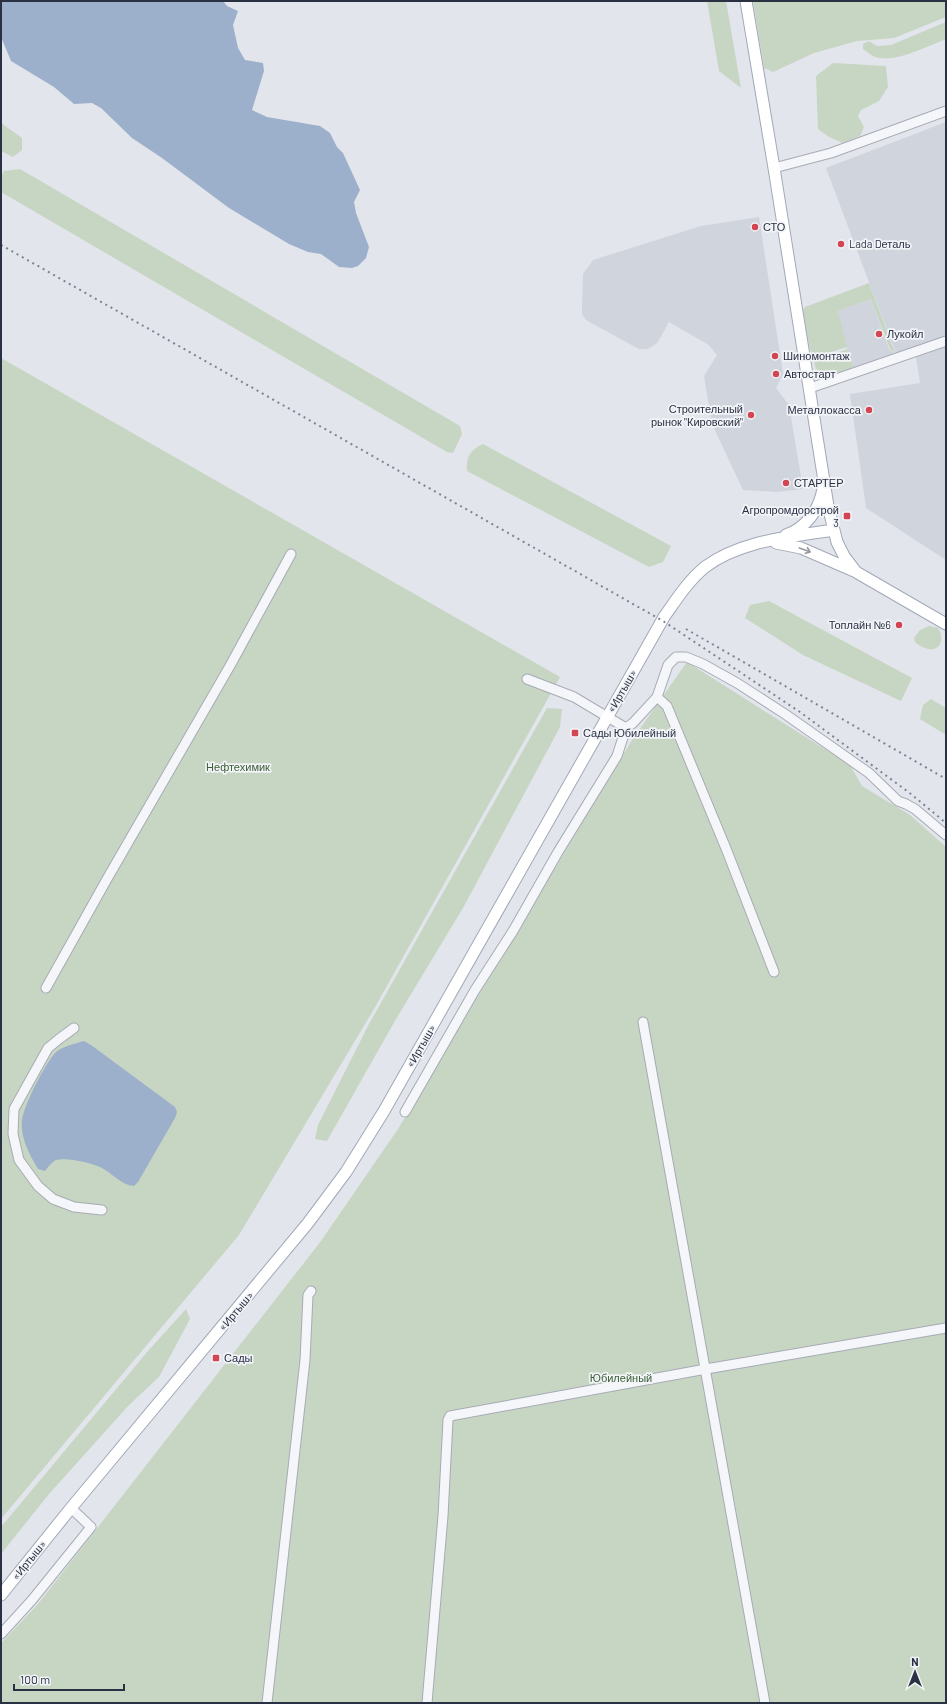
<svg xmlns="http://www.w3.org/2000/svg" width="947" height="1704" font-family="Barlow,sans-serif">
<rect width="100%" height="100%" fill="#e2e5eb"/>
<path fill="#d0d4dd" d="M946,122V560L866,508L850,394L920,383L916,357L899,362L826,168Z
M759,217L783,374L776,388L789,405L803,489L777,492L743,490L712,424L704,376L717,355L709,345L669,322L658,342L653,346L648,349H639L586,320L582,314V307L583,274L593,260L701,226Z
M871,299L889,349L894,353L852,369L853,366L844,339L838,311Z"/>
<path fill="#c7d5c3" d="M707,1H726L741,88L719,71Z
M753,1H946V17L894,38L857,41L814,53L773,72L764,68Z
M946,22V39C928,46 899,61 880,58C874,58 868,52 863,49V44L869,41L877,46L891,45Z
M833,63L886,66L888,87L879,101L861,110L858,116L864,127L860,136L843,143L829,137L818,129L816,76Z
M1,123L22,138V150L13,157L1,151Z
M20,169L460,426L462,434L453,453L447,452L1,192V177L4,171Z
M869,283L895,353L890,349L871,299L838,311L847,347L831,352L832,355L847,349L853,366L852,369C843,373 824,374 816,369L809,345L803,310L805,307Z
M1,358L560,677L374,1009L239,1235L1,1519Z
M483,444L671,546L663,562L649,567L467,471C466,457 470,450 483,444Z
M769,601L912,678L901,701L803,655L745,618L750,605Z
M929,626L938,628C943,634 943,648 933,649C926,650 920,646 915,642L914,638L920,630Z
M687,662L850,765L862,786L910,815L946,847V1703H1V1643L38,1604L321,1241L398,1129L632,740Z
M931,699L946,708V735L920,719L923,705Z
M547,708L562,709L560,727L463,908L396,1019L327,1141L315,1139L318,1125L369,1024Z
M186,1309L190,1319L159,1377L129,1405L49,1494L1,1554V1527L148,1351Z"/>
<path fill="#9db0cb" d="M1,1H223L227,6L238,11L233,25L238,48L245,60L263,63L264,71L252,110L267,117L320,126L330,133L337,147L343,153L360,190L354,202L356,213L369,247L366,258L358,266L352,268L339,267L321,254L308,252L289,244L229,208L162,158L132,138L101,108L92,103L74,104L54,87L11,61L1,37Z
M84,1041L91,1045L175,1107L177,1112L175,1118L138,1182L134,1186C121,1185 112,1173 102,1168C93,1163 66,1157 56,1160C52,1162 48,1167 45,1171L38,1169C29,1154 20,1137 22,1120C24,1105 45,1064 55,1053C63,1046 74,1044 84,1041Z"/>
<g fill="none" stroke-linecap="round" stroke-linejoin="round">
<g stroke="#a7abb5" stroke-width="11">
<path id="minor" d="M774,168L831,153L946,111
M810,388L946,341
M527,679L574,697L626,728
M657,697L667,706L727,851L774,972
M46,988L107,879L231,664L291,554
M643,1022L765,1703
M74,1028L59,1039L48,1048L14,1109L13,1134L19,1160L38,1186L53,1199L74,1207L102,1210
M405,1112L475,990L513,931L558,852L617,756L626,728L633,723L657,697L668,665L676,657H686L703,664L737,683L785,714L869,773L898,801L906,804L915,809L946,835
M1,1634L32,1600L91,1527L71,1508
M267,1703L305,1360L308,1295L311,1291
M427,1703L443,1516L448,1420L450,1416L706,1369L946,1328"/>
</g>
<g stroke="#a1a8b7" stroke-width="13">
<path id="major" d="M746,1L774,168L828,506L837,542L844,556L856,572L946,624
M786,535C806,528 820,509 823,488
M776,543L801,548L854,571
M1,1595L71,1508L308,1223L346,1172L384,1111L664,617C676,600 688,581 705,567C741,540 791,537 833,530"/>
</g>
<use href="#minor" stroke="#f5f6f9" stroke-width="9"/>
<use href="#major" stroke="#fff" stroke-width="11"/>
<path stroke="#7b8395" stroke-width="2" stroke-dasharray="2 4" stroke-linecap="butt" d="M1,245L663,621L800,712L911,794L946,823
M686,629L946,779"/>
</g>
<defs><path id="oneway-shaft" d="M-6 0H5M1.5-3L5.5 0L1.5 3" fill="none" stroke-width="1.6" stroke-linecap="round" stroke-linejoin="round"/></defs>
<use stroke="#9498a1" href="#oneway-shaft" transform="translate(805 550) rotate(20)"/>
<g fill="#d24552" stroke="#f2f4f8" stroke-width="1.5">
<circle cx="755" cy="227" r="4"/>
<circle cx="841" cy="244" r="4"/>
<circle cx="879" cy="334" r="4"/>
<circle cx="775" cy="356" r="4"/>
<circle cx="776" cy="374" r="4"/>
<circle cx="869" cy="410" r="4"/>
<circle cx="751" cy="415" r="4"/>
<circle cx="786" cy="483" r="4"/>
<rect x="843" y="512" width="8" height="8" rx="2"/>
<circle cx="899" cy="625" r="4"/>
<rect x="571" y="729" width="8" height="8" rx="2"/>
<rect x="212" y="1354" width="8" height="8" rx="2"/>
</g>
<g text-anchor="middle" stroke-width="3.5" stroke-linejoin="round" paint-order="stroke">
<g font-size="11" fill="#2a3143" stroke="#f2f4f8" text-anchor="start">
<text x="763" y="231">СТО</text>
<text x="849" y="248">Lada Dеталь</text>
<text x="887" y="338">Лукойл</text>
<text x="783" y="360">Шиномонтаж</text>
<text x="784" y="378">Автостарт</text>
<text x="743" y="413" text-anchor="end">Строительный<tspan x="743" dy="13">рынок "Кировский"</tspan></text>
<text x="861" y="414" text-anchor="end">Металлокасса</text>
<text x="794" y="487">СТАРТЕР</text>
<text x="839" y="514" text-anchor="end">Агропромдорстрой<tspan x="839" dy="13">3</tspan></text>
<text x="891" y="629" text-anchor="end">Топлайн №6</text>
<text x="583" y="737">Сады Юбилейный</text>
<text x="224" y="1362">Сады</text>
</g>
<g font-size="11" fill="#2a3143" stroke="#f2f4f8">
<text transform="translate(622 691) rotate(-60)" y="4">«Иртыш»</text>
<text transform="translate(421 1046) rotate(-60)" y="4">«Иртыш»</text>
<text transform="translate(236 1311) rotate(-50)" y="4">«Иртыш»</text>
<text transform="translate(29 1560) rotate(-51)" y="4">«Иртыш»</text>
</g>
<g font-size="11" fill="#3c6037" stroke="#f2f4f8">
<text x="238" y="771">Нефтехимик</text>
<text x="621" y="1382">Юбилейный</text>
</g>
</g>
<rect width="947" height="1704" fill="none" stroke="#2a3143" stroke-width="4"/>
<g transform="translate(915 1672)" stroke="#f2f4f8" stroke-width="3" paint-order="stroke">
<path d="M0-3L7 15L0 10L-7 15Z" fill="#2a3143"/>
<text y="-6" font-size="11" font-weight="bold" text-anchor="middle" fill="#2a3143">N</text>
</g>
<path d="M14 1684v6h110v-6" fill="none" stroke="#2a3143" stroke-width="2"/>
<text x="20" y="1684" font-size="12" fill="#2a3143" stroke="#f2f4f8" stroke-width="3" paint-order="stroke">100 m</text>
</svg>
